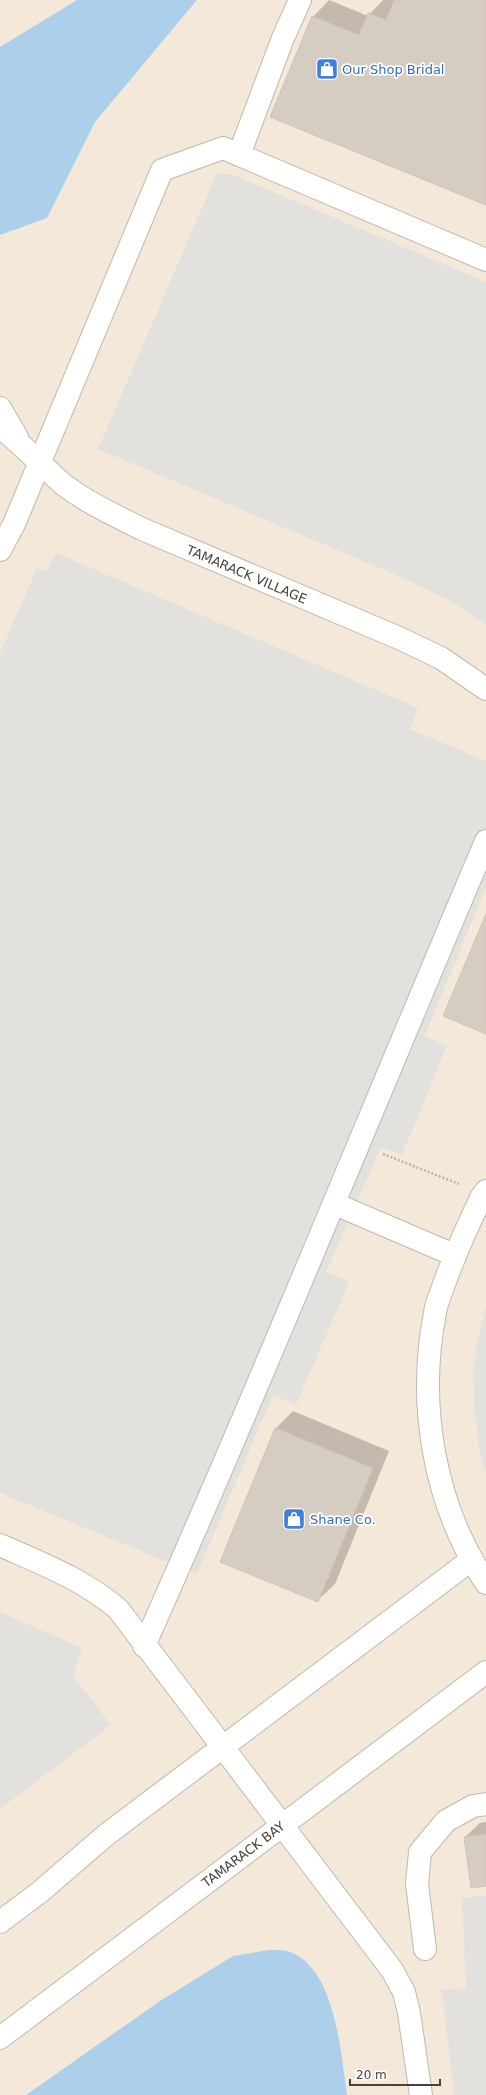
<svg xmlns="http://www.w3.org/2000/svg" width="486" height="2095" font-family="'DejaVu Sans',sans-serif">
<rect width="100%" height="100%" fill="#f4f1ea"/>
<path fill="#f4e8d8" d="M0,0H486V2095H0Z"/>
<path fill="#e3e1de" d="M217,173L236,176L486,282V625L449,600L394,574L98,449Z
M56,553L418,708L410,729L486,761V887L425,1036L447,1046L402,1155L381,1147L326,1272L349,1282L296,1405L273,1395L197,1574L0,1493V653L37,568L47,572Z
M485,1309L486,1310V1475L480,1454L475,1415L473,1375L477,1343Z
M0,1612L82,1648L73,1676L111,1725L0,1809Z
M486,1895V2095H454L442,1990L466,1988L462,1898Z"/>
<path fill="#acd0eb" d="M77,0H197L95,122L47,218L0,235V47Z
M269,1950C275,1950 284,1950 290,1952C336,1969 341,2055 347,2095H26L160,2001L233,1956Z"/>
<path fill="#0003" d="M329,0L368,16L383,0H486V204L313,17Z
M293,1411L389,1451L335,1584L318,1600L221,1561L276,1428Z
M486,1822V1885L465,1837L480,1823Z"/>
<path fill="#d5cdc1" stroke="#cfc5b4" d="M394,0H486V205L270,117L312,16L359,35L368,13L386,20Z
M486,914V1034L443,1016Z
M275,1428L373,1468L318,1602L220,1562Z
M486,1834V1886L471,1888L464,1837Z"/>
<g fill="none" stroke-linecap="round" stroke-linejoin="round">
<g stroke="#bfb9ae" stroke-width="24">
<path id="minor" d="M239,155L283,38L300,0
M0,408L17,437
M0,427C23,445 42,466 64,485C88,503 116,516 142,529L399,638L441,658L486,689
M0,550L14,524L162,170L223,148L486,260
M486,1191L481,1198C467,1227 454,1256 443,1287C440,1296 436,1304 435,1313C417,1405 434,1505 486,1583
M335,1204L454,1255
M0,1545C42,1564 83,1579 118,1609L392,1970L404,1992L409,2013L421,2095
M144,1646C263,1379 372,1109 486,841
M0,1922L40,1892L106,1835L471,1560
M425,1949L417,1884L420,1852L446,1821L473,1806L486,1804
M0,2038L486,1672"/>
</g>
<path stroke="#bfb5a0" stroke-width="2.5" stroke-dasharray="2 2" stroke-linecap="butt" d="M383,1154L459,1184"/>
<use href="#minor" stroke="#fff" stroke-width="22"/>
</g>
<defs>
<g id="shop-square" transform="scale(1.15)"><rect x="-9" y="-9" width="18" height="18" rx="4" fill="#3f7fe0" stroke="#fff"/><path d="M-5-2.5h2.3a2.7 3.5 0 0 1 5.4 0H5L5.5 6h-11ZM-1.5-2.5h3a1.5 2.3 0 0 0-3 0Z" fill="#fff"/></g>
</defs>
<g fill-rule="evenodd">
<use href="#shop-square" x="327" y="69"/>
<use href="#shop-square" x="294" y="1519"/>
</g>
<g text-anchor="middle" stroke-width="3.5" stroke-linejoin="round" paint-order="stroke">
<g font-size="13" fill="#366cbe" stroke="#fff" text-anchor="start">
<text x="342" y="74">Our Shop Bridal</text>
<text x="310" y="1524">Shane Co.</text>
</g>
<g font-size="13" fill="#474239" stroke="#fff">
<text transform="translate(247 574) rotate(23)" y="5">TAMARACK VILLAGE</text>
<text transform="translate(243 1854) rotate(-37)" y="5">TAMARACK BAY</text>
</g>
</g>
<path d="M350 2079v6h90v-6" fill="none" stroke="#474239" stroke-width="2"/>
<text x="356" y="2079" font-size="12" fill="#474239" stroke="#ffffff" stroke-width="3" paint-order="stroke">20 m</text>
</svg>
